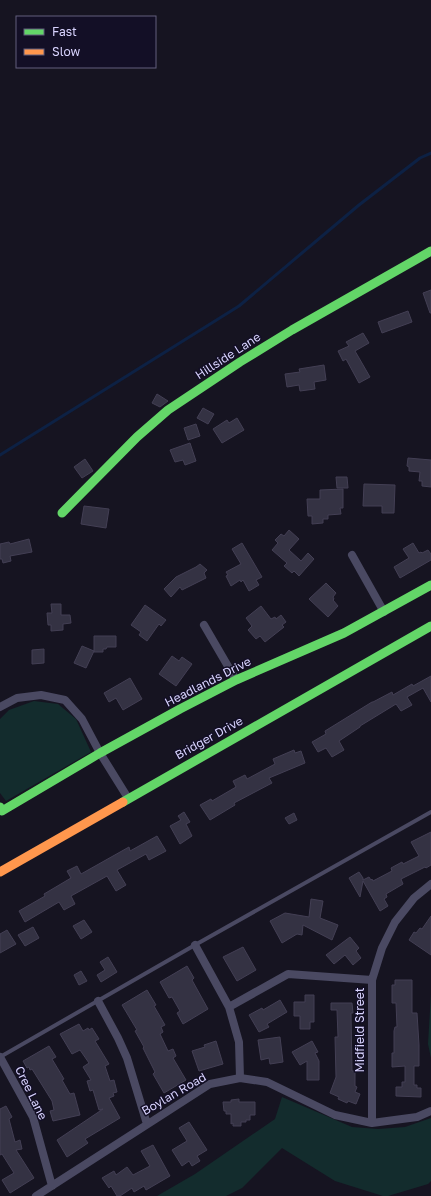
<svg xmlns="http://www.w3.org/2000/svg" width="431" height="1196" font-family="'Golos Text',sans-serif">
<rect width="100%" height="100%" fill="#161421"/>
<path fill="#132c2d" d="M34,701L58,704L76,719L91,752L6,801L0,793V719L9,710Z
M431,994V1058L428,1044Z
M282,1097L352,1127L378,1129L405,1127L431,1118V1181L428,1184L388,1196H383L335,1181L282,1148L242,1188L226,1196H157L195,1174L275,1119Z"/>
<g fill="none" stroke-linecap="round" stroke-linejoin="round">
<path stroke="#0d2144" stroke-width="3" d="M0,455L239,306L359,205L420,158L431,153"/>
</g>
<path fill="#343243" stroke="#433f54" d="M431,290V313H430L423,293Z
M408,311L412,322L382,333L378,322Z
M363,333L369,343L355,351L370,377L359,383L346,359L343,361L338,351L349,346L346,342Z
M324,365L326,380L314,382L315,389L300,391L299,385L287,387L285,374L300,372L299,369Z
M157,394L168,401L160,407L152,403Z
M203,408L214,414L208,424L197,418Z
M237,418L244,430L222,443L213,429L227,420L229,423Z
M196,424L200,436L188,440L184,428Z
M190,443L196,461L185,465L183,460L175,462L170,450Z
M408,458L431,460V487L422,486V481H419L420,472L409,471V467L407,466Z
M85,459L93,471L82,478L74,467Z
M336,477H347L348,488H337Z
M364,484L395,485L394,513H382V506H363Z
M343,489V508H340L341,514L328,515V519H323V523L312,524V516H308L307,499H320V490Z
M84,506L109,509L106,528L81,524Z
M289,530L299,539L289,550L301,561L308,553L314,559L299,576L294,571L292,573L284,566L287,563L272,550L278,543L275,540L281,534L284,536Z
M29,539L32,552L10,556L11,561L3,563L2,559H0V544L9,542L10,544Z
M242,543L262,577L256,580L259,585L249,591L243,580L241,582L240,580L231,586L226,576L228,575L226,572L241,564L232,549Z
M413,543L419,553L421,552L422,553L428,550L431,554V560L400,578L394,567L409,558L403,549Z
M200,564L207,570L204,573L206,578L182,590L180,587L171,597L164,589L176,577L196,567Z
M326,583L336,593L333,597L334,599L333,600L338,606L328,617L309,599Z
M51,604H61V615H70L71,623L63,624V630L51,631V625H48L47,613H52Z
M145,605L166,620L161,626L159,624L147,641L139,635L141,632L131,625Z
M261,606L271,619L275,617L276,619L281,615L286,622L282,625L284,627L265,642L260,636L256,639L248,630L252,626L246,618Z
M94,636H116V647H107L106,649H103V652H94Z
M82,646L94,651L86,668L74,663Z
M44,649V663L32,664V650Z
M172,656L179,661L182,657L192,664L176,686L159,674Z
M431,676V702L423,688L407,697L412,705L401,711L396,704L360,726V727L339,741L344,750L332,757L326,748L318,752L312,742L326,734L325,731L372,702H373L392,692L393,695L412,684L413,686Z
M130,678L142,699L123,710L116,698L109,702L104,693Z
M294,750L295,753L301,751L305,763L269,778L272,783L234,803L235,805L210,820L200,805L211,799L212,801L236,787L233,781L245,775L247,779L275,764L273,759Z
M184,812L190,822L186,824L192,836L180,844L170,826L181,820L178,816Z
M294,813L297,820L289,824L285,818Z
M431,832V865L426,868L425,867L401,879L403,884L386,894L387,897L384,899L388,906L380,911L363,881L360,897L349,878L359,872L363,878V880L369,877L371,880L372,879L373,881L392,871L391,868L402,862L403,864L419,856L411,842Z
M157,836L166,851L149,860L146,854L117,870L126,885L116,891L107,876L71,896L75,904L64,910L59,902L25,922L19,911L45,896L44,894L71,878L67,871L77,866L81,874L129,847L130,851Z
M311,899L323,901L320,918L338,925L332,940L303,925L302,935L297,934L282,943L270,921L285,913L309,917Z
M431,916V955L409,940L414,932L416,933L420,928L422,929Z
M84,920L92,932L81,939L73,926Z
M33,927L39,938L25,946L18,935Z
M7,930L16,944L0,953V934Z
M350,937L359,948L356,951L361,958L353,965L345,955L334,964L326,955Z
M243,947L256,970L237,981L223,957Z
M108,957L117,972L101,982L97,975L105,970L100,962Z
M187,966L194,978L192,980L208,1009L183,1024L177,1013L180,1011L172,997L169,998L160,982Z
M81,971L87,981L79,985L74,975Z
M395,980H412V1013H417L419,1045V1066H414V1085H417V1088H421V1097L396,1096V1087H402V1082H405V1066L392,1067V1053H394V1031L395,1027H397L396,1003H392V985H395Z
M147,990L156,1005L154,1006L165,1025L161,1027L163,1032L160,1034L168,1051L173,1049L176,1056L173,1058L186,1080L164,1093L153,1074L155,1072L143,1048L144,1047L135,1031L137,1030L122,1005Z
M305,995H314V1022H310V1029H300V1016H294V1002H305Z
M280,1000L287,1012L267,1024L269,1027L259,1032L249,1015L262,1008L263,1010Z
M331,1003H352L353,1013H351L352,1071H355V1086L357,1087L355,1092L360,1094L356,1104L348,1101L347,1103L338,1099L339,1097L330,1093L336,1077L335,1037H338L337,1010H331Z
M79,1024L83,1031L88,1028L89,1030L92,1028L99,1039L95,1041L109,1064L105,1066L110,1081L114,1080L117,1092L113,1093L114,1096L109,1098L120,1118L85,1139L88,1143L67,1157L57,1140L103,1109L99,1110L93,1090L90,1091L87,1081L91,1080L83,1067L89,1063L80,1050L72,1054L60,1034Z
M280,1037L283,1062L270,1064L269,1058L261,1060L258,1040Z
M216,1041L223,1064L199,1071L192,1051L205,1047L204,1045Z
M312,1041L318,1052L315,1053L319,1061V1080H307V1061L300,1065L292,1052Z
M49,1046L56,1057L52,1059L64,1079L62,1080L70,1094L74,1093L80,1115L53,1121L50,1111L54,1110L52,1101L32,1069L30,1070L29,1067L27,1068L23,1061Z
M239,1099V1102H255V1115H250V1120H246V1122H241V1126H233V1123L231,1124V1114H226V1111H224L223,1102H231V1100Z
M6,1106L12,1117L9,1119L15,1142L20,1140L22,1149L16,1150L34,1178L10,1193L2,1180L14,1173L2,1154L0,1155V1109Z
M189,1122L207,1150L197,1156L200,1161L192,1166L189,1161L182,1166L172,1150L187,1141L179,1128Z
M153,1145L170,1176L146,1190L144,1186L134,1192L132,1188L120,1196H117L111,1186L109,1188L102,1178L114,1171L116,1175L127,1167L133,1175L150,1166L141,1151Z"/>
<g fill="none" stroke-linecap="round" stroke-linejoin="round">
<path stroke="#4a4962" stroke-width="4" d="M0,1057L195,945L431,812"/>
<path stroke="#4a4962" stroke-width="8" d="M352,555L384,612
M204,625L236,680
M0,707L17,698L41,695L65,700L82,719L100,753L128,798
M195,945L229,1007L239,1042L240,1078
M98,1001L118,1038L127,1058L147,1124
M229,1007L288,974L372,980
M0,1057L33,1117L52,1186
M372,1123V980L382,948L395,922L414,898L431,884
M36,1196L210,1084L240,1078L267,1082L335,1115L372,1123L417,1117L431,1111"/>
<path stroke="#63d668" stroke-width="9" d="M62,513L137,437L168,410L240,362L292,330L431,251
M123,802L431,626
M0,807L2,811L100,753L180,709L236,680L344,633L431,585"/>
<path stroke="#ff974d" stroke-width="9" d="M0,872L123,802"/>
</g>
<g text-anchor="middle" stroke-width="3" stroke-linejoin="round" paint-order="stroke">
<g font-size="12" fill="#d9d4ff" stroke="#130f26">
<text transform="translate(228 356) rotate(-33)" y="4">Hillside Lane</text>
<text transform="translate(208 682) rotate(-27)" y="4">Headlands Drive</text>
<text transform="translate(209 738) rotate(-29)" y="4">Bridger Drive</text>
<text transform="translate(360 1030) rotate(-90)" y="4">Midfield Street</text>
<text transform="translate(31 1093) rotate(64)" y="4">Cree Lane</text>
<text transform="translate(174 1094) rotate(-30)" y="4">Boylan Road</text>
</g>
</g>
<rect x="16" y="16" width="140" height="52" fill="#130f26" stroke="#625e7d"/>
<rect x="24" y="29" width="20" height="6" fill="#63d668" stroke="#625e7d"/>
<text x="52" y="36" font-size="12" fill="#d9d4ff">Fast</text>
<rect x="24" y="49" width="20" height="6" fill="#ff974d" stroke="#625e7d"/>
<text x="52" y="56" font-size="12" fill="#d9d4ff">Slow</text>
</svg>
